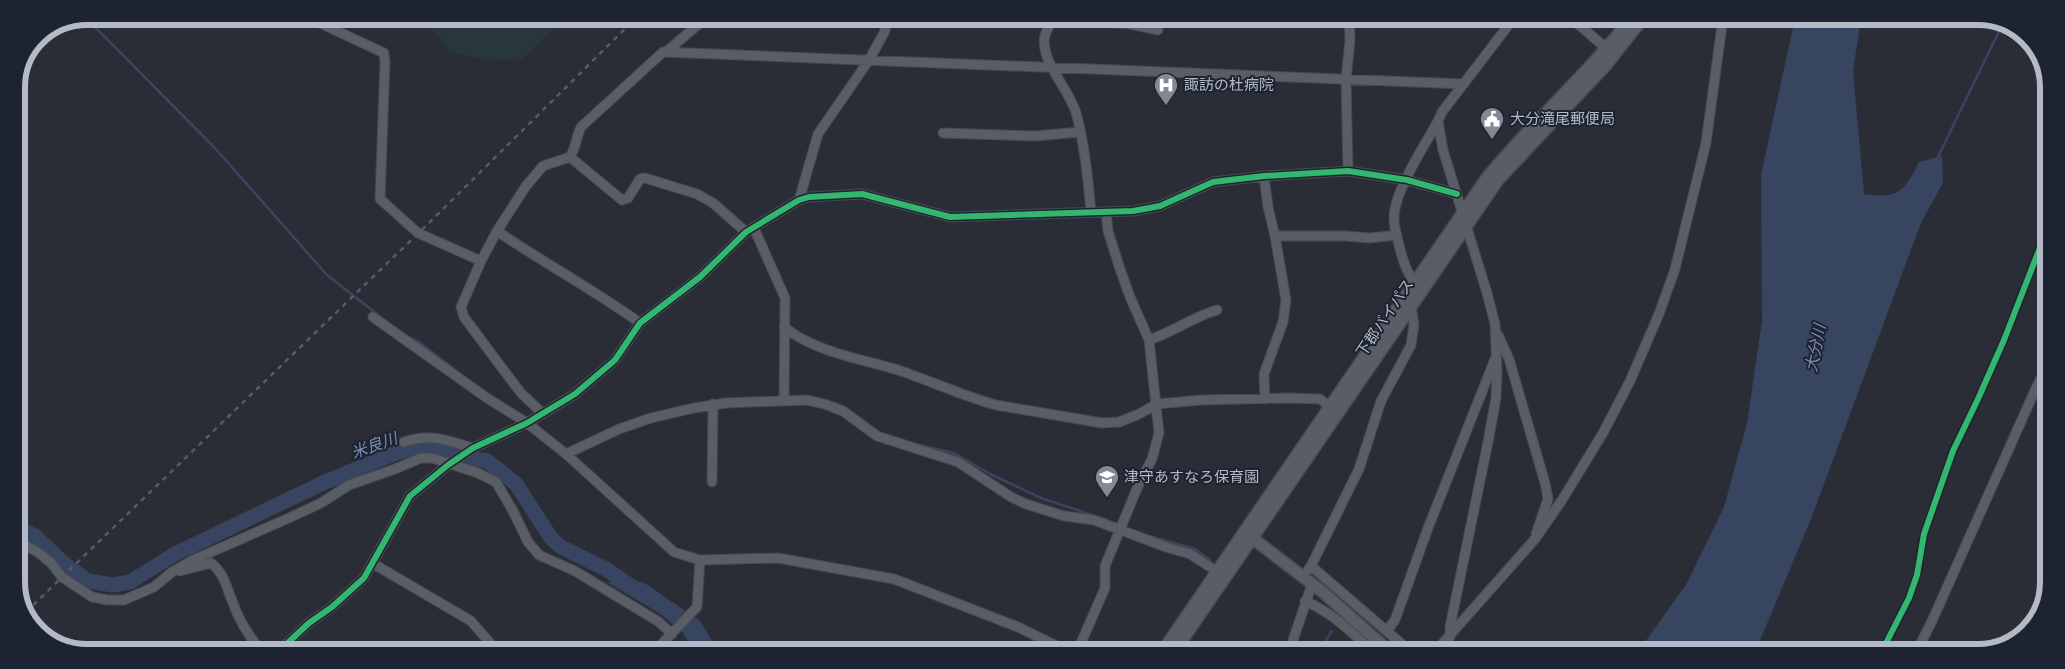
<svg xmlns="http://www.w3.org/2000/svg" width="2065" height="669" font-family="Manrope,'Noto Sans JP',sans-serif">
<rect width="100%" height="100%" fill="#2a2d36"/>
<path fill="#27373c" d="M428,17H565L523,59L492,61L450,52L428,23Z"/>
<path fill="#384561" d="M1795,18L1861,19L1853,71L1864,194C1898,199 1904,192 1919,162L1942,156L1943,183L1921,223L1811,519L1755,652H1638L1687,583L1724,507L1747,423L1762,321L1761,175Z
M607,582H643L700,621L718,651H693L683,633L662,615Z"/>
<g fill="none" stroke-linecap="round" stroke-linejoin="round">
<path stroke="#384561" stroke-width="2.5" d="M85,17L215,148L327,275L386,321
M1936,161L2003,23
M402,333L419,342L453,368
M911,443L954,453L990,474L1041,498L1107,520
M1149,536L1195,549L1210,560
M1318,652L1332,631"/>
<path stroke="#384561" stroke-width="15" d="M16,527L35,536L62,562L88,581L113,585L130,582L175,554L325,482L396,453L422,446L447,451L463,459L485,460L498,469L516,484L551,538L561,547L606,569L641,593"/>
<g stroke="#464950" stroke-width="11">
<path id="minor" d="M307,17L384,53L385,62L380,199L418,233L481,261
M1053,18C1051,23 1047,29 1045,35C1039,62 1071,90 1077,116C1085,148 1088,180 1091,212
M1571,18L1607,49
M1052,19L1130,24L1158,30
M666,52L707,17
M943,133L1035,136L1080,132
M570,157L622,200L628,198L640,179L645,178L697,194L713,203L746,232
M1348,171L1346,79L1350,40L1349,18
M1264,176L1268,207L1275,236L1286,300L1283,322L1264,374L1265,399
M799,200L818,134L869,60L884,33L889,17
M754,228L785,298L784,401
M497,231C544,263 594,290 640,323
M1275,236H1346L1370,238L1397,235
M1419,287C1408,276 1404,264 1400,249C1398,240 1394,229 1394,219C1393,193 1425,145 1438,121
M373,317L487,398L527,423L566,454L674,552L700,560L778,558L894,579L1018,627L1069,652
M784,327C817,353 859,358 898,370C931,381 963,396 996,405L1102,423L1119,422L1137,415L1157,404L1201,400L1288,398L1320,399L1334,410
M1498,335L1509,359L1545,483L1548,499L1536,534
M1149,340C1173,332 1193,317 1217,310
M543,414L521,393L499,364L464,317L461,307L481,261L497,231L526,186L543,166L570,157C576,148 576,137 581,127L663,52L1464,84
M404,442C431,433 446,440 473,448
M566,454L619,429L651,418L694,408L726,403L807,400L824,404L843,411L877,436L958,462L1011,497L1026,504L1064,516L1094,520L1166,547L1190,554L1221,574
M712,482L713,404
M16,540L39,553L51,563L62,577L92,597L108,600H124L154,587L172,572L193,560L289,518L321,503L349,485L395,469L421,458H432L478,473L496,482L513,511L528,542L539,555L575,571L659,622L672,634
M372,563L471,621L497,651
M1311,566L1359,469L1381,401L1411,345L1414,325L1411,307
M1308,570L1311,566L1411,652
M180,571L211,563C225,574 226,587 233,603C239,621 249,636 261,651
M1305,601C1331,612 1352,632 1373,652
M1387,631L1395,620L1428,528L1495,359
M1450,637V627L1488,442L1496,398L1497,372L1495,324L1487,293L1443,150L1438,121L1442,112L1514,18
M279,651L309,623L332,607L364,578L410,496L448,465L473,448L527,423L575,394L615,360L640,323L700,277L746,232L799,200L809,197L862,194L950,217L1133,211L1160,206L1213,182L1264,176L1348,171L1407,180L1457,194
M655,651L697,607L700,560
M1077,652L1105,588V566L1138,486L1152,459L1159,433L1149,340L1130,297L1120,269L1108,231L1106,212
M1289,652L1312,584
M1435,652L1535,539L1562,500L1603,433L1630,381L1659,314L1675,269L1706,143L1723,18
M1916,653L1932,621L2036,388L2047,367"/>
</g>
<g stroke="#464950" stroke-width="14">
<path id="tertiary" d="M1247,534L1324,593L1390,652
M1162,652L1486,179C1531,123 1587,76 1631,18
M1174,652L1498,180L1606,65L1643,18"/>
</g>
<use href="#minor" stroke="#595d65" stroke-width="9"/>
<use href="#tertiary" stroke="#595d65" stroke-width="11"/>
<path stroke="#585b62" stroke-width="2.5" stroke-dasharray="5 5" stroke-linecap="butt" d="M26,612L434,218L637,17"/>
<g stroke="#1d2331" stroke-width="9">
<path id="cycleway" d="M279,651L309,623L332,607L364,578L410,496L448,465L473,448L527,423L575,394L615,360L640,323L700,277L746,232L799,200L809,197L862,194L950,217L1133,211L1160,206L1213,182L1264,176L1348,171L1407,180L1457,194
M1881,653L1909,598L1917,575L1924,534L1953,451L1978,399L2004,340L2048,227"/>
</g>
<use href="#cycleway" stroke="#33b770" stroke-width="6"/>
</g>
<defs>
<g id="hospital-pin" transform="scale(1.25)"><path d="M0 17L-7.5 6A9.5 9.5 0 1 1 7.5 6Z" fill="#838894" stroke="#1d2331"/><path d="M-5-5h3v3.5h4V-5h3V5h-3V1.5h-4V5h-3Z" fill="#fff"/></g>
<g id="civic-pin" transform="scale(1.25)"><path d="M0 17L-7.5 6A9.5 9.5 0 1 1 7.5 6Z" fill="#838894" stroke="#1d2331"/><path d="M-.6-6.5H3V-4.5H.6V-3L4-1V1h2V6H-6V1h2V-1L-.6-3ZM-1.2 2.5V6h2.4V2.5Z" fill="#fff"/></g>
<g id="school-pin" transform="scale(1.25)"><path d="M0 17L-7.5 6A9.5 9.5 0 1 1 7.5 6Z" fill="#838894" stroke="#1d2331"/><path d="M0-5L7-2L0 1L-7-2ZM-4 1L0 2.5L4 1V4Q0 6-4 4Z" fill="#fff"/></g>
</defs>
<g fill-rule="evenodd">
<use href="#hospital-pin" x="1166" y="85"/>
<use href="#civic-pin" x="1492" y="119"/>
<use href="#school-pin" x="1107" y="477"/>
</g>
<g text-anchor="middle" stroke-width="4" stroke-linejoin="round" paint-order="stroke">
<g font-size="15" fill="#b3b9c7" stroke="#1d2331" text-anchor="start">
<text x="1184" y="90">諏訪の杜病院</text>
<text x="1510" y="124">大分滝尾郵便局</text>
<text x="1124" y="482">津守あすなろ保育園</text>
</g>
<g font-size="15" fill="#b3b9c7" stroke="#1d2331">
<text transform="translate(1385 318) rotate(-56)" y="5">下郡バイパス</text>
</g>
<g font-size="16" font-style="italic" fill="#7c8caf" stroke="#1d2331">
<text transform="translate(1815 348) rotate(-79)" y="6">大分川</text>
<text transform="translate(374 445) rotate(-20)" y="6">米良川</text>
</g>
</g>
<path d="M0 0H2065V669H0ZM87 25H1978A62 62 0 0 1 2040 87V582A62 62 0 0 1 1978 644H87A62 62 0 0 1 25 582V87A62 62 0 0 1 87 25Z" fill="#1d2331" fill-rule="evenodd"/>
<path fill="none" stroke="#b3b9c7" stroke-width="6" d="M87 25H1978A62 62 0 0 1 2040 87V582A62 62 0 0 1 1978 644H87A62 62 0 0 1 25 582V87A62 62 0 0 1 87 25Z"/>
</svg>
